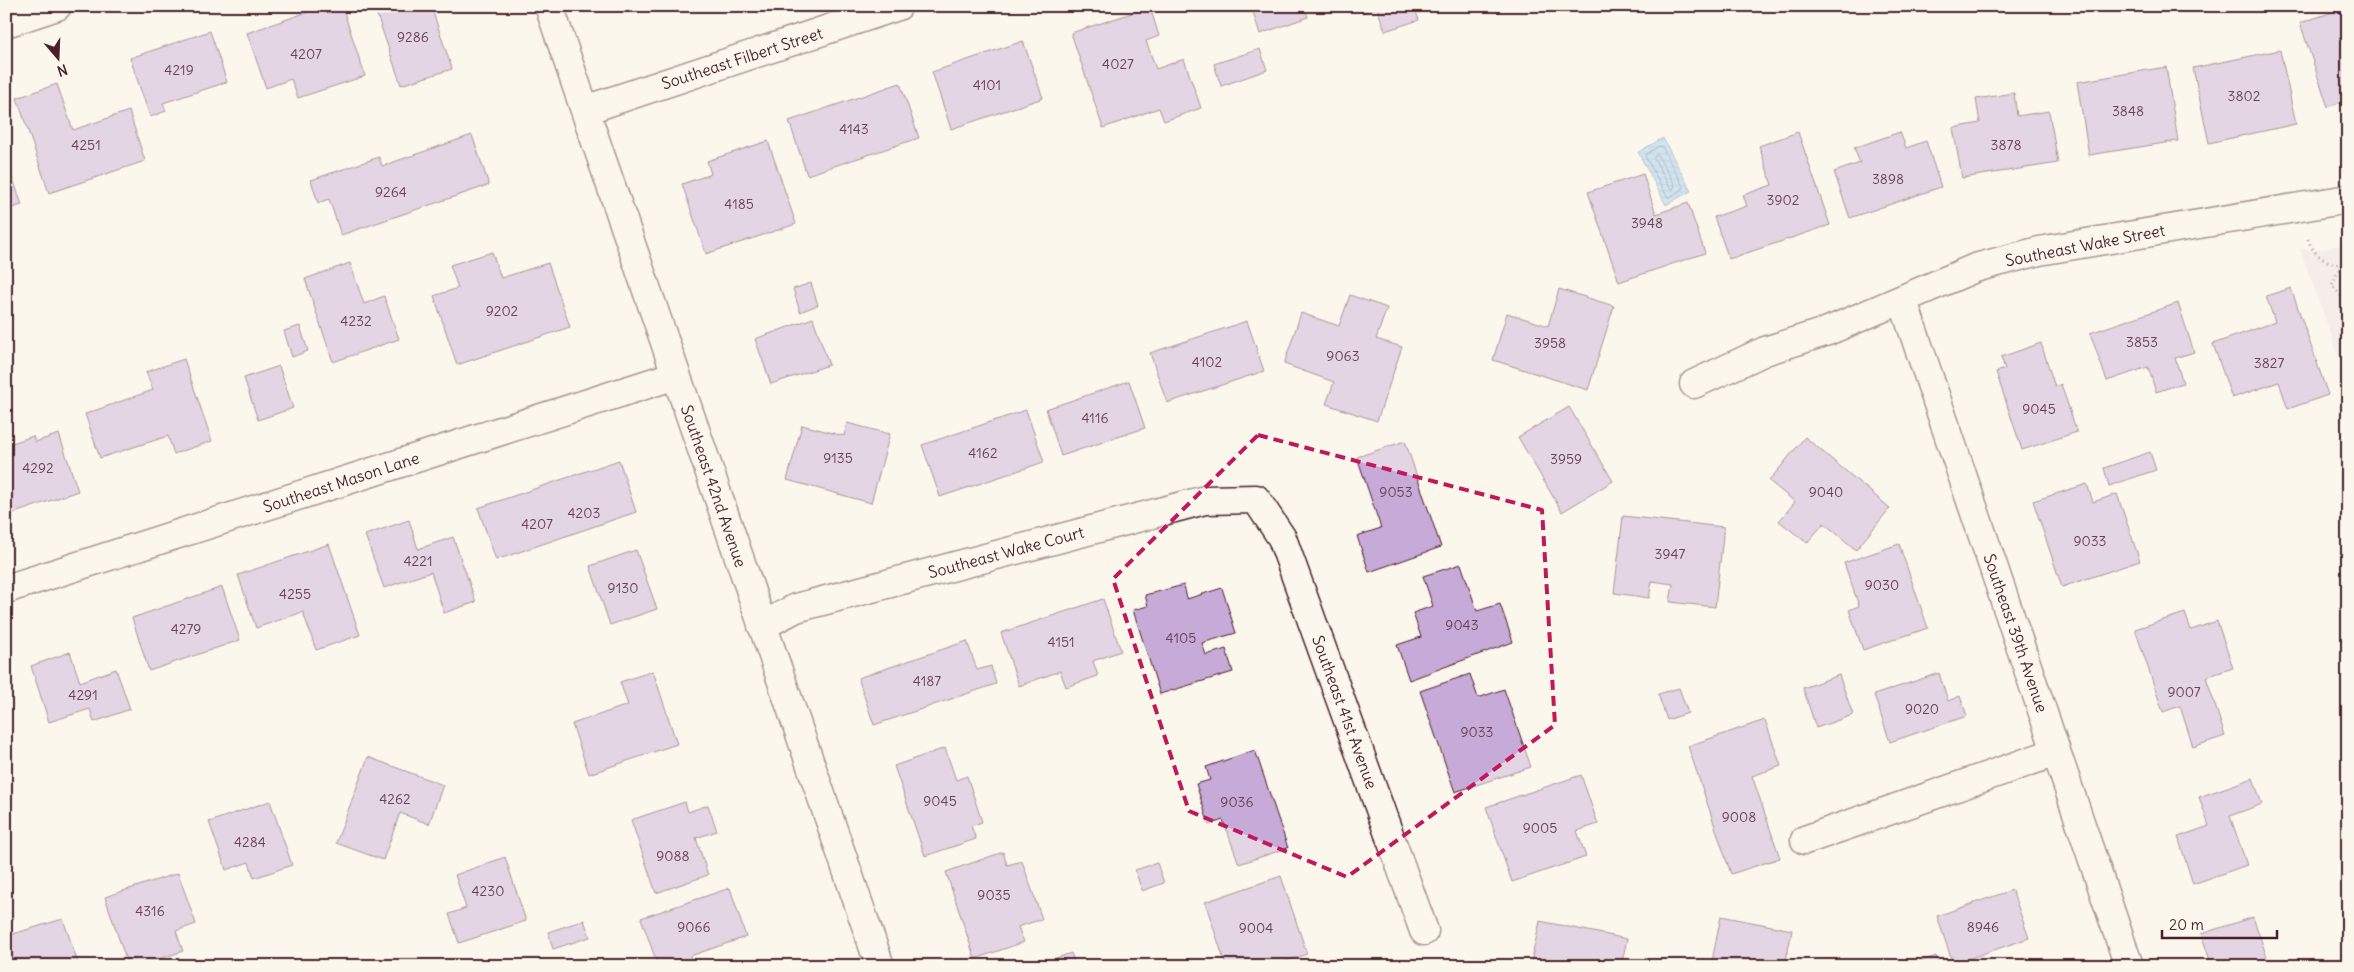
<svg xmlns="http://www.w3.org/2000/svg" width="2354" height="972" font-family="Delius,sans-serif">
<defs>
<pattern id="water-rules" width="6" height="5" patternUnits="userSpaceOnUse" patternTransform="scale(1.25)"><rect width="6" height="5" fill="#9acef8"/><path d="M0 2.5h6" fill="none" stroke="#86b0d5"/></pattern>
</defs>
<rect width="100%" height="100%" fill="#fbf7ec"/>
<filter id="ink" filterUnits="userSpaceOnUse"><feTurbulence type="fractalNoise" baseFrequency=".02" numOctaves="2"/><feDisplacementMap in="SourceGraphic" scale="10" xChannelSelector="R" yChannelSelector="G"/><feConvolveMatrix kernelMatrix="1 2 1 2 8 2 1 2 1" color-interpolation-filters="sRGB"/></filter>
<g filter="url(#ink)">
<path fill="#ebe0e6" d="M2348,243V382L2300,249L2319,250Z"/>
<path fill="url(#water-rules)" stroke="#7a88a6" d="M1663,138L1691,191L1666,205L1638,152Z"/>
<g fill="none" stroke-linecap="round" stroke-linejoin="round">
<path stroke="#6a657d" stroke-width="1" d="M1659,146L1662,147L1684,188L1670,197L1667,196L1645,156Z
M1657,154L1675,185L1673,189L1670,188L1654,158Z"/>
</g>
<path fill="#c6aad7" stroke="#4a1f2b" d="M325,6H342L365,76L298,98L291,79L266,88L247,33Z
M374,6H431L452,69L401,85Z
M1251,6H1304L1308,17L1260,34Z
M1360,6H1414L1419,20L1385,31L1377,8L1362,13Z
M1150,7L1159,36L1146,41L1156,69L1184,59L1201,108L1164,121L1159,108L1103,128L1071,33Z
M2348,7V100L2328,107L2300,23Z
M210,31L227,82L163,103L166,111L150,117L130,58Z
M1023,41L1043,98L951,129L932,72Z
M1260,49L1267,70L1221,86L1214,64Z
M2280,50L2296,124L2209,143L2193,68Z
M2166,67L2178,141L2089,155L2077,82Z
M900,83L919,138L807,175L789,121Z
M57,84L73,130L129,111L145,161L49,193L17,98Z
M2014,93L2017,116L2049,111L2058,163L1962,178L1953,128L1980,123L1976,99Z
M1798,132L1830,225L1729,259L1714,217L1747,206L1743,195L1772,185L1759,146Z
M1900,132L1906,148L1926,141L1941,187L1850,218L1834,172L1860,163L1854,148Z
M472,135L489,185L341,235L329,199L318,203L311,180L379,157L382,166Z
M768,141L796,224L706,254L682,184L711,174L707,161Z
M6,159L22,205L6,210Z
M1643,174L1656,214L1688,203L1705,253L1619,282L1588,192Z
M492,252L501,278L548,263L570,327L457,365L434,296L458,288L450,265Z
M350,263L364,304L384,296L399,339L333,362L305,279Z
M811,283L818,305L800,312L793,289Z
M2291,288L2328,395L2288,409L2279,382L2232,398L2213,344L2275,322L2266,296Z
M1559,289L1614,306L1588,390L1493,360L1507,313L1548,326Z
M1350,295L1387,308L1376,339L1402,347L1377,421L1326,404L1334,382L1284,364L1301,313L1339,326Z
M2178,303L2194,352L2175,358L2183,383L2156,392L2148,367L2107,381L2090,333Z
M813,318L829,365L771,384L755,339Z
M1247,321L1264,371L1167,403L1150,353Z
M300,326L308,351L292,357L284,331Z
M2041,343L2055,387L2061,384L2077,432L2022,450L1996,372L2005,369L2001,357Z
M184,359L212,441L174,454L168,436L100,458L85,414L153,390L146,372Z
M279,366L293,408L258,420L244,378Z
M1129,381L1145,428L1061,456L1046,409Z
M1569,407L1613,481L1562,512L1518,437Z
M1026,410L1044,462L940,497L922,445Z
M847,423L890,434L871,503L787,480L802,425L844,436Z
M59,434L78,491L6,516V445L33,436L35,442Z
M1805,437L1890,508L1856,550L1824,523L1807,543L1779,521L1795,502L1769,481Z
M1405,441L1441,547L1369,572L1357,536L1381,528L1357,457Z
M2150,452L2156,470L2109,486L2104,468Z
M619,460L636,512L496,560L478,508Z
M2087,484L2093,502L2117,494L2140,561L2062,587L2033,501Z
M1623,516L1724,527L1715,607L1670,602L1673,584L1652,581L1649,598L1614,593Z
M409,520L418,549L453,537L476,602L444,613L431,572L384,588L365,535Z
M329,544L360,635L316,650L303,612L256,628L238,575Z
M1899,544L1928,628L1863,650L1849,610L1859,606L1844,563Z
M636,550L657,609L610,625L590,566Z
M1461,564L1477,611L1500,604L1513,642L1409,680L1397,645L1421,637L1413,613L1433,606L1423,576Z
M1184,585L1187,599L1222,588L1236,633L1202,643L1206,655L1226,649L1233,672L1160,694L1133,610L1148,606L1145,595Z
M222,587L240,640L149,671L132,618Z
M1103,599L1121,651L1093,661L1098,676L1066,687L1060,671L1019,686L1001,633Z
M2185,613L2191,630L2217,621L2233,668L2206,677L2225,736L2193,747L2180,706L2163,712L2135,629Z
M967,641L977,670L991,666L996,684L874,725L858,678Z
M70,652L80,682L116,669L130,709L94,722L90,709L49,722L31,666Z
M653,671L677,744L589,774L572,724L628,705L620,682Z
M1939,673L1948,701L1960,696L1967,716L1890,742L1874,695Z
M1470,674L1478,698L1504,689L1531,767L1455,792L1420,691Z
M1839,675L1853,715L1816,728L1803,688Z
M1679,688L1688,713L1667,720L1658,694Z
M1765,720L1781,766L1752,776L1780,858L1731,874L1688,746Z
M945,748L956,780L967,776L982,822L971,826L976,839L925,856L894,766Z
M1255,750L1288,848L1239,864L1223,820L1209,825L1196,784L1210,780L1206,767Z
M368,757L443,785L429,824L400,813L383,860L336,843Z
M1581,775L1598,824L1577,831L1586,857L1512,882L1486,807Z
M2253,778L2262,804L2230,816L2247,865L2193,884L2178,837L2209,826L2199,797Z
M270,801L292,865L254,878L249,862L226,870L209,822Z
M685,802L688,812L708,805L717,831L696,838L708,875L656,893L631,820Z
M1003,852L1007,865L1022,861L1042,919L1018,927L1024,942L975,959L946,872Z
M505,857L526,921L459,943L449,914L466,908L455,875Z
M1157,863L1164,883L1142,891L1135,870Z
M178,873L196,924L176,931L183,951L139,966H128L105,897Z
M1281,876L1307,954L1272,966H1226L1205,902Z
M730,888L746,937L690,956L694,966H658L641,918Z
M2012,890L2029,938L1953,964L1937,916Z
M1721,916L1792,930L1785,966H1711Z
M2253,917L2270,966H2212L2201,934Z
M63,919L79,966H6V936Z
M584,920L590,937L553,949L548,932Z
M1540,921L1627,939L1621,966H1550L1531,962Z
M1071,953L1076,966H1033Z
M1936,956L1939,966H1908Z"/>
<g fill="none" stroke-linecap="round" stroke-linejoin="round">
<g stroke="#4a1f2b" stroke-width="31">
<path id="minor" d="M549,6L880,966
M6,23L57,6
M585,110L898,6
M1903,301L2129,966
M1694,384L1765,351L1828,331L1975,268L2039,251L2348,199
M6,589L676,375
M762,626L796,608L1205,500L1256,499L1282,538L1424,931
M1805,840L2056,752"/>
</g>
<path stroke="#4a1f2b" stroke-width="3" stroke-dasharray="1 4" stroke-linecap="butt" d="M2308,239C2314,258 2330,265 2348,265
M2341,265L2332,285L2348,304"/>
<use href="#minor" stroke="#fbf7ec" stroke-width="28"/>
</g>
</g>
<path d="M0 0H2354V972H0ZM1258,435L1542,510L1555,725L1347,877L1189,811L1113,579Z" fill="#fbf7ec" fill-opacity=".55" fill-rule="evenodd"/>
<path fill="none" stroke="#c2185b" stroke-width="4" stroke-dasharray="10 6" stroke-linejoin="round" d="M1258,435L1542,510L1555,725L1347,877L1189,811L1113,579Z"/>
<g text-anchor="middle" stroke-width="4.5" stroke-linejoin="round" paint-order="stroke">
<g font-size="14" fill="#694256">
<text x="413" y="42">9286</text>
<text x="306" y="59">4207</text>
<text x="1118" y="69">4027</text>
<text x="179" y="75">4219</text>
<text x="987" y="90">4101</text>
<text x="2244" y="101">3802</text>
<text x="2128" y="116">3848</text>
<text x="854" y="134">4143</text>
<text x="86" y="150">4251</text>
<text x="2006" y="150">3878</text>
<text x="1888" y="184">3898</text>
<text x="391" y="197">9264</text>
<text x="1783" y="205">3902</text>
<text x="739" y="209">4185</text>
<text x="1647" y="228">3948</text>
<text x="502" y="316">9202</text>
<text x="356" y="326">4232</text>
<text x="2142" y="347">3853</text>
<text x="1550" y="348">3958</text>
<text x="1343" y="361">9063</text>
<text x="1207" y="367">4102</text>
<text x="2269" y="368">3827</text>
<text x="2039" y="414">9045</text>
<text x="1095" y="423">4116</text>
<text x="983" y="458">4162</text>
<text x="838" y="463">9135</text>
<text x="1566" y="464">3959</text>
<text x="38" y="473">4292</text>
<text x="1396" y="497">9053</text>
<text x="1826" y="497">9040</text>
<text x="584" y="518">4203</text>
<text x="537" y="529">4207</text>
<text x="2090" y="546">9033</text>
<text x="1670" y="559">3947</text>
<text x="418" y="566">4221</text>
<text x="1882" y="590">9030</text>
<text x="623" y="593">9130</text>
<text x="295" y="599">4255</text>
<text x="1462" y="630">9043</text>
<text x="186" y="634">4279</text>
<text x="1181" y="643">4105</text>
<text x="1061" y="647">4151</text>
<text x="927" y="686">4187</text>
<text x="2184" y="697">9007</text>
<text x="83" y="700">4291</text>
<text x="1922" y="714">9020</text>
<text x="1477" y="737">9033</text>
<text x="395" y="804">4262</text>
<text x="940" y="806">9045</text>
<text x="1237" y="807">9036</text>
<text x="1739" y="822">9008</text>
<text x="1540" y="833">9005</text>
<text x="250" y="847">4284</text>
<text x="673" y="861">9088</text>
<text x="488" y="896">4230</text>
<text x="994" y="900">9035</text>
<text x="150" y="916">4316</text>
<text x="694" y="932">9066</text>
<text x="1983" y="932">8946</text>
<text x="1256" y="933">9004</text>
</g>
<g font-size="16" fill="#4a1f2b" stroke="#fbf7ec">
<text transform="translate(742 58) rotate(-18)" y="6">Southeast Filbert Street</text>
<text transform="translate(2085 245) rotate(-11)" y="6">Southeast Wake Street</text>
<text transform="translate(341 482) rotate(-18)" y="6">Southeast Mason Lane</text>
<text transform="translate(714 486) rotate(71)" y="6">Southeast 42nd Avenue</text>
<text transform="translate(1006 552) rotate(-15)" y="6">Southeast Wake Court</text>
<text transform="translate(2016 633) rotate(71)" y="6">Southeast 39th Avenue</text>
<text transform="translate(1345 712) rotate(70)" y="6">Southeast 41st Avenue</text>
</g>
</g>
<rect width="2354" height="972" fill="none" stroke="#fbf7ec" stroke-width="25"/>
<rect x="12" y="12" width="2329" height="947" fill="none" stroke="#4a1f2b" stroke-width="2" filter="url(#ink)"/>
<g transform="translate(58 58) rotate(161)" stroke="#fbf7ec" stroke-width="4" paint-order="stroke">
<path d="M0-4L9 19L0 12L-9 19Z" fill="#4a1f2b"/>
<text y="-8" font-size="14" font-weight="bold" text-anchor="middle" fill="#4a1f2b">N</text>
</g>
<path d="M2162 930v8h115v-8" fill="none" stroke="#4a1f2b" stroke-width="2.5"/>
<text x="2169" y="930" font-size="15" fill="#4a1f2b" stroke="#fbf7ec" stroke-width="4" paint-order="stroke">20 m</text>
</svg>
